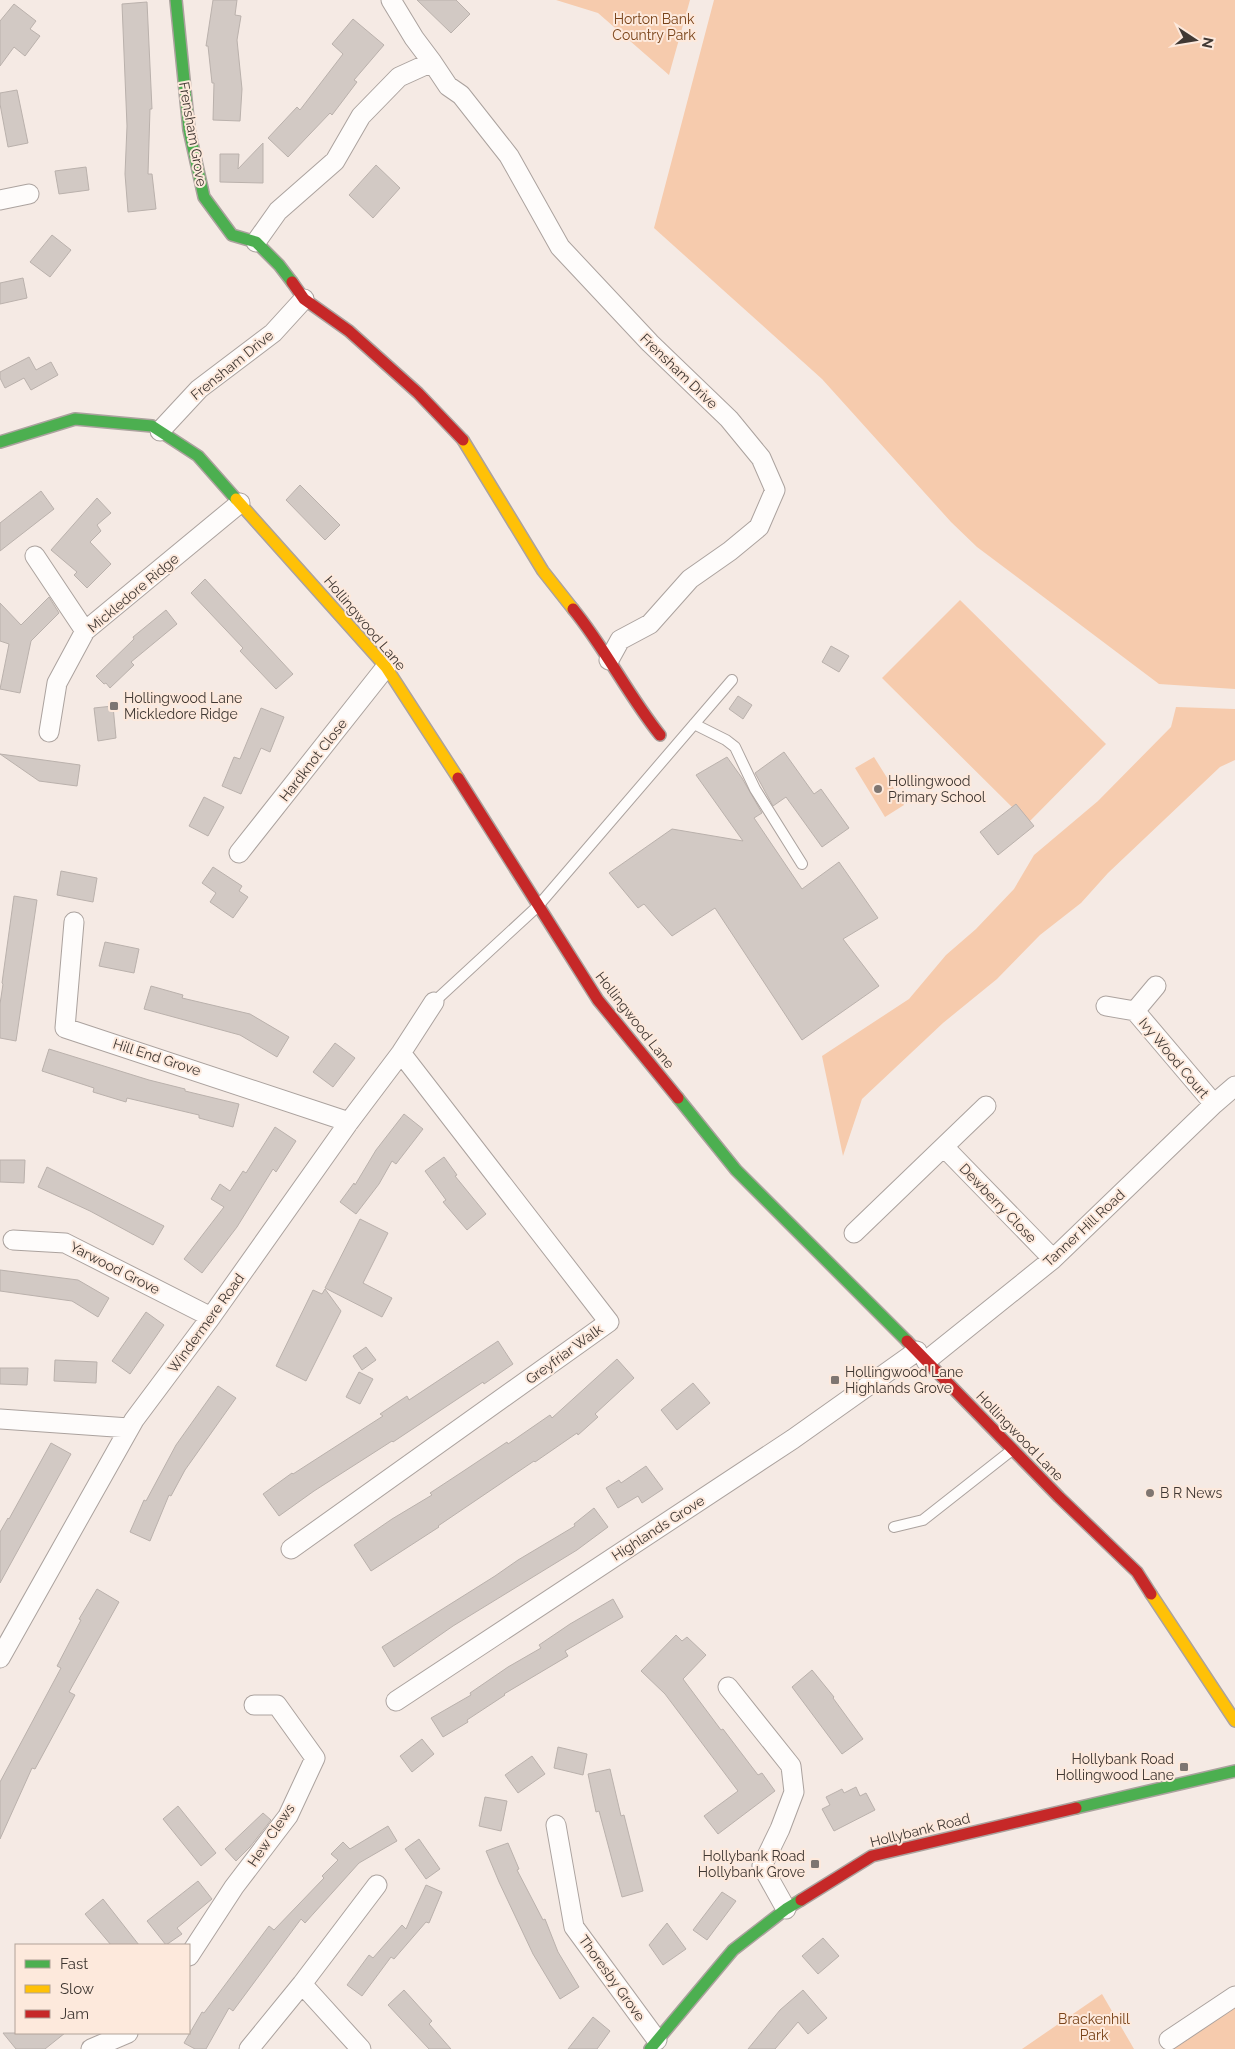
<svg xmlns="http://www.w3.org/2000/svg" width="1235" height="2049" font-family="Raleway,sans-serif">
<rect width="100%" height="100%" fill="#f5eae4"/>
<path fill="#f6cbad" d="M556,0H690L669,75L598,13Z
M714,0H1235V689L1159,684L977,547L951,522L822,379L654,228Z
M960,600L1106,744L1028,823L882,678Z
M1176,707L1235,709V760L1220,767L1108,873L1081,903L1040,935L997,979L943,1023L862,1099L843,1156L822,1056L909,999L946,955L976,929L1014,889L1034,855L1098,801L1171,727Z
M874,757L904,805L885,817L855,768Z
M1102,1994L1134,2049H1022Z
M1235,2007V2049H1172Z"/>
<path fill="#d2c9c4" stroke="#bab1ac" d="M213,0H237L235,15L241,16L237,40L242,89L240,121L213,120L214,83H212L208,46H206Z
M417,0H456L470,14L451,33Z
M147,2L152,109H150L148,174H152L156,209L128,212L125,174L127,126L122,4Z
M14,4L36,21L30,29L40,36L25,56L14,47L0,66V21Z
M353,19L384,45L354,80L357,82L332,115L330,113L288,157L268,138L297,107L300,110L343,54L332,44Z
M17,90L28,143L8,147L0,104V93Z
M263,143V183L220,182V154H239L238,169Z
M376,165L400,188L373,218L349,195Z
M86,167L89,190L59,194L55,171Z
M52,235L71,250L50,277L30,262Z
M23,278L27,298L0,304V283Z
M29,357L36,370L51,362L58,375L31,390L24,378L5,388L0,378V372Z
M300,485L340,525L325,540L286,500Z
M41,491L54,509L0,551V523Z
M97,498L111,513L97,525L101,531L90,542L111,564L87,588L74,575L77,572L51,550Z
M205,579L293,674L276,689L240,651L243,648L191,593Z
M49,597L59,613L31,641L20,693L0,689L9,644L0,641V603L21,625Z
M166,610L177,624L131,662L134,665L110,688L106,683L104,684L96,676L134,639L133,637Z
M831,646L849,656L839,672L822,662Z
M738,696L752,705L743,719L729,709Z
M113,706L116,738L98,741L94,708Z
M261,708L284,717L270,752L261,748L241,794L222,786L234,757L240,759Z
M784,752L814,794L821,789L849,828L822,847L786,797L773,806L755,773Z
M0,754L80,765L77,786L39,781Z
M727,757L742,778L762,813L754,818L802,889L839,862L878,918L843,939L879,986L802,1040L715,908L672,936L644,904L638,908L609,873L672,829L743,841L696,775Z
M204,797L224,807L208,836L189,826Z
M1016,804L1034,826L998,855L980,832Z
M213,867L242,886L239,891L248,897L233,918L210,902L216,893L202,883Z
M61,871L97,878L93,902L57,895Z
M14,896L37,900L16,1041L0,1038V1004L3,984L2,983Z
M105,942L139,949L134,973L99,966Z
M151,986L183,995L182,998L250,1014L289,1037L277,1057L240,1035L144,1009Z
M335,1043L355,1058L333,1087L313,1072Z
M49,1049L149,1080L185,1089V1091L239,1104L233,1127L199,1118V1115L127,1098L126,1102L93,1092L94,1088L42,1071Z
M404,1114L423,1129L396,1164L392,1161L379,1184L356,1214L340,1202L354,1183L355,1185L376,1150Z
M275,1127L296,1141L276,1172L273,1169L237,1227L202,1273L184,1259L224,1207L211,1199L220,1184L230,1191L243,1171L246,1173Z
M444,1157L457,1175L455,1176L486,1214L467,1230L443,1202L446,1200L425,1171Z
M0,1160H25L24,1183L0,1182Z
M47,1167L164,1226L153,1245L90,1211L38,1187Z
M360,1219L388,1233L363,1283L392,1298L382,1317L325,1288Z
M0,1270L78,1280L109,1298L98,1317L72,1301L0,1291Z
M325,1289L341,1311L306,1381L276,1366L313,1290L322,1294Z
M146,1312L164,1325L130,1374L112,1361Z
M498,1341L513,1364L484,1384L483,1382L393,1442L392,1441L314,1491L279,1516L263,1494L292,1473L293,1474L383,1416L380,1414L407,1396L409,1400Z
M366,1347L376,1360L362,1370L353,1356Z
M617,1359L634,1378L595,1414L598,1417L578,1435L577,1433L535,1462L534,1461L438,1526L439,1527L371,1571L354,1545L392,1519L432,1495L430,1493L462,1472L507,1442L508,1444L550,1415L552,1418Z
M55,1360L97,1362L96,1383L54,1381Z
M0,1368H28L27,1385L0,1384Z
M359,1372L373,1379L360,1404L346,1397Z
M693,1383L710,1403L677,1430L661,1410Z
M218,1386L236,1398L185,1470L171,1496L169,1495L150,1541L130,1532L144,1500L146,1501L176,1445Z
M51,1443L71,1454L0,1583V1532L8,1518L9,1519Z
M646,1466L663,1489L642,1503L638,1496L618,1508L606,1488L619,1480L621,1483Z
M594,1508L608,1527L577,1550L453,1626L394,1667L382,1647L495,1576L518,1560L575,1526L574,1524Z
M97,1589L119,1602L69,1692L75,1695L35,1769L32,1768L0,1839V1782L61,1668L57,1666L81,1620L79,1619Z
M613,1599L623,1617L565,1651L568,1656L504,1694L505,1695L467,1720L468,1722L443,1737L431,1718L471,1695L470,1693L508,1667L541,1648L539,1645L570,1624Z
M676,1635L682,1641L687,1637L706,1655L683,1679L721,1730L723,1729L758,1775L762,1773L775,1791L718,1834L704,1816L738,1791L665,1694L641,1671Z
M812,1670L834,1697L833,1698L863,1739L842,1754L792,1687Z
M422,1739L434,1754L412,1772L400,1756Z
M558,1747L587,1754L583,1775L554,1768Z
M532,1756L545,1774L518,1793L505,1775Z
M610,1769L621,1816L624,1815L643,1891L622,1897L599,1811L596,1812L588,1774Z
M856,1787L860,1796L866,1793L875,1810L834,1831L822,1809L830,1805L826,1797L842,1789L844,1793Z
M485,1797L507,1801L501,1831L479,1826Z
M178,1806L216,1853L201,1866L163,1819Z
M263,1813L271,1820L250,1847L236,1861L225,1849Z
M388,1826L397,1841L359,1863L305,1923L301,1919L233,2011L229,2008L206,2049H195L184,2043L202,2012L204,2013L269,1926L274,1930L324,1878L322,1876L338,1860L331,1854L343,1842L350,1849Z
M419,1839L440,1869L426,1879L405,1849Z
M508,1843L519,1869L517,1870L543,1920L545,1919L558,1952L579,1987L560,1999L533,1954L499,1882L486,1851Z
M198,1881L212,1899L177,1928L182,1934L166,1945L147,1921Z
M426,1885L442,1892L429,1923L426,1922L394,1959L391,1957L362,1996L347,1985L369,1955L373,1958L402,1925L406,1929Z
M722,1892L736,1901L707,1940L693,1930Z
M103,1899L139,1945H111L85,1914Z
M667,1923L686,1949L663,1965L649,1945Z
M823,1938L839,1956L818,1974L802,1956Z
M404,1990L432,2021L429,2024L451,2049H429L388,2005Z
M803,1990L827,2018L808,2034L798,2022L775,2049H748L780,2010Z
M593,2017L610,2031L597,2049H568Z
M3,2033H65L45,2049H16Z"/>
<g fill="none" stroke-linecap="round" stroke-linejoin="round">
<g stroke="#aba29e" stroke-width="12">
<path id="lane" d="M694,724L726,740L735,747L755,789L802,864
M434,1002L538,906L732,680
M894,1527L923,1520L1012,1450"/>
</g>
<g stroke="#aba29e" stroke-width="21">
<path id="street" d="M432,62L448,86L461,95L509,156L560,247L650,343L729,419L761,458L775,490L759,527L730,551L690,579L650,624L620,640L609,660
M0,200L29,194
M256,242L278,211L335,161L361,116L399,77L432,62L414,38L391,0
M160,431L199,389L273,333L304,299
M35,556L85,631
M49,732L57,683L85,631L240,503
M239,853L386,667
M74,922L65,1028L349,1122
M1106,1006L1135,1011L1156,986
M1135,1011L1214,1104
M944,1147L1053,1259
M854,1233L986,1106
M13,1240L65,1243L211,1317
M926,1361L1053,1259L1214,1104L1235,1086
M0,1419L129,1428
M291,1549L609,1322L401,1053
M0,1658L134,1420L211,1317L349,1122L401,1053L434,1002
M728,1687L791,1766L794,1792L780,1829L762,1866L786,1909
M396,1701L793,1439L917,1351
M556,1825L574,1927L657,2040
M189,1956L234,1887L288,1816L315,1758L277,1705H254
M302,1984L361,2049
M1169,2040L1235,1996
M91,2049L128,2033
M249,2049L302,1984L377,1885"/>
</g>
<g stroke="#aba29e" stroke-width="14">
<path id="fast" d="M176,0L189,130L204,197L232,235L256,242L279,265L292,282
M0,442L75,419L152,426L198,456L236,499
M678,1098L736,1170L907,1341
M1076,1808L1235,1771
M650,2049L733,1950L786,1909L801,1900"/>
</g>
<g stroke="#aba29e" stroke-width="14">
<path id="slow" d="M463,440L543,571L573,609
M236,499L386,667L458,778
M1151,1594L1235,1721"/>
</g>
<g stroke="#aba29e" stroke-width="14">
<path id="jam" d="M292,282L304,299L349,331L418,393L463,440
M573,609C605,648 628,695 660,735
M458,778L598,1000L678,1098
M907,1341L1059,1497L1137,1572L1151,1594
M801,1900L872,1856L1076,1808"/>
</g>
<use href="#lane" stroke="#fefcfb" stroke-width="10"/>
<use href="#street" stroke="#fefcfb" stroke-width="19"/>
<use href="#fast" stroke="#4caf50" stroke-width="11"/>
<use href="#slow" stroke="#ffc107" stroke-width="11"/>
<use href="#jam" stroke="#c62828" stroke-width="11"/>
</g>
<g fill="#7f7671" stroke="#fde9dc" stroke-width="2">
<rect x="109" y="701" width="10" height="10" rx="2.5"/>
<circle cx="878" cy="789" r="5"/>
<rect x="830" y="1375" width="10" height="10" rx="2.5"/>
<circle cx="1150" cy="1493" r="5"/>
<rect x="1179" y="1762" width="10" height="10" rx="2.5"/>
<rect x="810" y="1859" width="10" height="10" rx="2.5"/>
</g>
<g text-anchor="middle" stroke-width="4" stroke-linejoin="round" paint-order="stroke">
<g font-size="14" fill="#794319" stroke="#fde9dc">
<text x="654" y="24">Horton Bank<tspan x="654" dy="16">Country Park</tspan></text>
<text x="1094" y="2024">Brackenhill<tspan x="1094" dy="16">Park</tspan></text>
</g>
<g font-size="14" fill="#403833" stroke="#fde9dc">
<text transform="translate(193 134) rotate(80)" y="5">Frensham Grove</text>
<text transform="translate(232 365) rotate(-39)" y="5">Frensham Drive</text>
<text transform="translate(679 371) rotate(44)" y="5">Frensham Drive</text>
<text transform="translate(133 593) rotate(-40)" y="5">Mickledore Ridge</text>
<text transform="translate(365 623) rotate(50)" y="5">Hollingwood Lane</text>
<text transform="translate(313 760) rotate(-52)" y="5">Hardknot Close</text>
<text transform="translate(635 1020) rotate(52)" y="5">Hollingwood Lane</text>
<text transform="translate(157 1057) rotate(18)" y="5">Hill End Grove</text>
<text transform="translate(1174 1058) rotate(50)" y="5">Ivy Wood Court</text>
<text transform="translate(998 1203) rotate(46)" y="5">Dewberry Close</text>
<text transform="translate(1084 1228) rotate(-43)" y="5">Tanner Hill Road</text>
<text transform="translate(115 1268) rotate(27)" y="5">Yarwood Grove</text>
<text transform="translate(206 1323) rotate(-54)" y="5">Windermere Road</text>
<text transform="translate(564 1354) rotate(-36)" y="5">Greyfriar Walk</text>
<text transform="translate(1020 1436) rotate(46)" y="5">Hollingwood Lane</text>
<text transform="translate(658 1528) rotate(-33)" y="5">Highlands Grove</text>
<text transform="translate(920 1830) rotate(-14)" y="5">Hollybank Road</text>
<text transform="translate(271 1835) rotate(-56)" y="5">Hew Clews</text>
<text transform="translate(612 1978) rotate(54)" y="5">Thoresby Grove</text>
</g>
<g font-size="14" fill="#403833" stroke="#fde9dc" text-anchor="start">
<text x="124" y="703">Hollingwood Lane<tspan x="124" dy="16">Mickledore Ridge</tspan></text>
<text x="888" y="786">Hollingwood<tspan x="888" dy="16">Primary School</tspan></text>
<text x="845" y="1377">Hollingwood Lane<tspan x="845" dy="16">Highlands Grove</tspan></text>
<text x="1160" y="1498">B R News</text>
<text x="1174" y="1764" text-anchor="end">Hollybank Road<tspan x="1174" dy="16">Hollingwood Lane</tspan></text>
<text x="805" y="1861" text-anchor="end">Hollybank Road<tspan x="805" dy="16">Hollybank Grove</tspan></text>
</g>
</g>
<rect x="15" y="1944" width="175" height="90" fill="#fde9dc" stroke="#b1a298"/>
<rect x="25" y="1960" width="25" height="8" fill="#4caf50" stroke="#b1a298"/>
<text x="60" y="1969" font-size="15" fill="#403833">Fast</text>
<rect x="25" y="1985" width="25" height="8" fill="#ffc107" stroke="#b1a298"/>
<text x="60" y="1994" font-size="15" fill="#403833">Slow</text>
<rect x="25" y="2010" width="25" height="8" fill="#c62828" stroke="#b1a298"/>
<text x="60" y="2019" font-size="15" fill="#403833">Jam</text>
<g transform="translate(1195 40) rotate(102)" stroke="#fde9dc" stroke-width="4" paint-order="stroke">
<path d="M0-4L9 19L0 12L-9 19Z" fill="#403833"/>
<text y="-8" font-size="14" font-weight="bold" text-anchor="middle" fill="#403833">N</text>
</g>
</svg>
